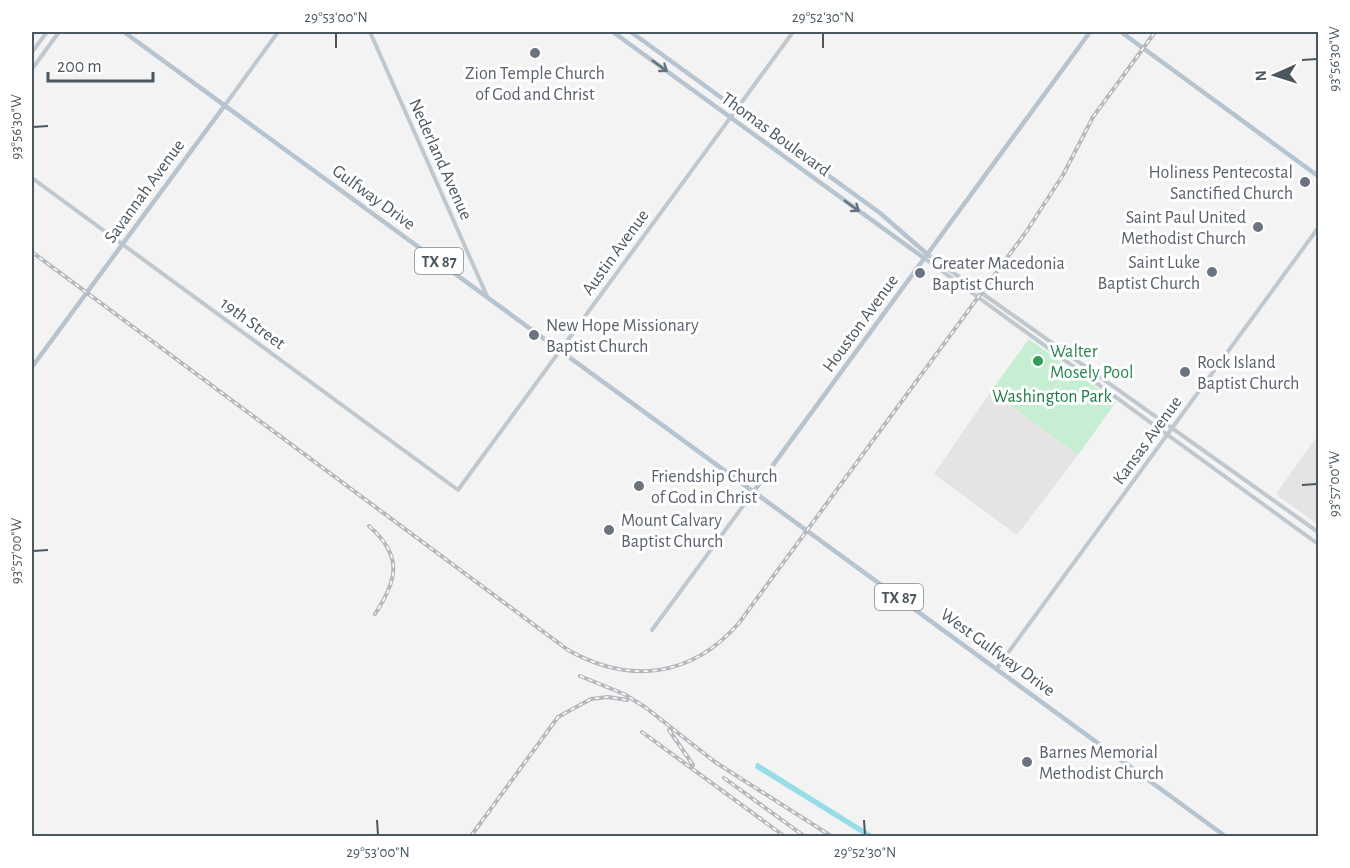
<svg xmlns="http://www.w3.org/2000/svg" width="1350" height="868" font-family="'Alegreya Sans',sans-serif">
<rect width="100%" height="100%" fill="#f4f3f3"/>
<path fill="#e5e4e4" d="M991,391L1078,455L1017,535L934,474Z
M1318,435V525L1276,494Z"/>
<path fill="#c5eed2" d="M1029,339L1116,402L1078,455L991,391Z"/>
<path fill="#96dde7" d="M756,763H758L875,836H865L755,768Z"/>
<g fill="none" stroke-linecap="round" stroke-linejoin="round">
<path stroke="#bfc8ce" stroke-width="4" d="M370,32L487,296
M32,52L47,32
M32,69L59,32
M225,105L278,32
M32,178L458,490L793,32
M927,254L1318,532
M924,258L1318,544
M652,630L754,491
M997,668L1318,228"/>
<path stroke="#b5c4cf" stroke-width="4.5" d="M124,32L1225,836
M613,32L924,258
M631,32L880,213L927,254
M1121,32L1318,176
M32,367L225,105
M754,491L1090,32"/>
<g stroke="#b5b8bc" stroke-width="4">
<path id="rail" d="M32,252L568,650C630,685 692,677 739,623L1026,232L1063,175L1093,117L1155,32
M369,526C403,556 398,579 375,614
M580,676L624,694L645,707L715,762L831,836
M669,730L693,765
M642,732L784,836
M724,778L804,836
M471,836L558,717L591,699L608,697L627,700"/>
</g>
<use href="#rail" stroke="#fff" stroke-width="1.5" stroke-dasharray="4.5" stroke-linecap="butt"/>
</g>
<defs><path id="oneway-shaft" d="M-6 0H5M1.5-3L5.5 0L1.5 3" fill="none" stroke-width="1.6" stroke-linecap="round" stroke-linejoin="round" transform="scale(1.5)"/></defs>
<g stroke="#66727b">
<use href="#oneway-shaft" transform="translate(660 66) rotate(36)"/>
<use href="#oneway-shaft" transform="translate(852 206) rotate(36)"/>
</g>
<path fill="none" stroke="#4b575f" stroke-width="2" d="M336,33V48M823,33V48M1302,60L1317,59M33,127L48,126M1302,485L1317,484M33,551L48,550M377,820L378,835M864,820L865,835"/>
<g fill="#6b7280" stroke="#fff" stroke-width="2">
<circle cx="535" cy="53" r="6"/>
<circle cx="1305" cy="182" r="6"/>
<circle cx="1258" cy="227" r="6"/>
<circle cx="1212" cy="272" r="6"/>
<circle cx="920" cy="273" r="6"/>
<circle cx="534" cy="335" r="6"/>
<circle cx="1185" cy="372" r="6"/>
<circle cx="639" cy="486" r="6"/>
<circle cx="609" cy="530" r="6"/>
<circle cx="1027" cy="762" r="6"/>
</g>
<circle fill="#2e9e5b" stroke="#fff" stroke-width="2" cx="1038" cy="361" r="6"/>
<g text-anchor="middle" stroke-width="6" stroke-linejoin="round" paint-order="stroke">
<g fill="#fff" stroke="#81898f" stroke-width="1.5">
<rect x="415" y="248" width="48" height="26" rx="4.5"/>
<rect x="875" y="584" width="48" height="26" rx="4.5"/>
</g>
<g font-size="16" font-weight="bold" fill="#4b575f">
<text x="439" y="267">TX 87</text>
<text x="899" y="603">TX 87</text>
</g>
<g font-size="18" fill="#5b616d" stroke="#fff" text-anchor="start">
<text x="535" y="79" text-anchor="middle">Zion Temple Church<tspan x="535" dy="21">of God and Christ</tspan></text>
<text x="1293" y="178" text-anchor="end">Holiness Pentecostal<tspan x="1293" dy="21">Sanctified Church</tspan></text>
<text x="1246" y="223" text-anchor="end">Saint Paul United<tspan x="1246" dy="21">Methodist Church</tspan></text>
<text x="1200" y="268" text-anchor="end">Saint Luke<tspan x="1200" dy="21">Baptist Church</tspan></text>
<text x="932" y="269">Greater Macedonia<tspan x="932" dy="21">Baptist Church</tspan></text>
<text x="546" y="331">New Hope Missionary<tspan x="546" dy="21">Baptist Church</tspan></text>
<text x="1197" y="368">Rock Island<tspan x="1197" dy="21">Baptist Church</tspan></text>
<text x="651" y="482">Friendship Church<tspan x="651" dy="21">of God in Christ</tspan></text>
<text x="621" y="526">Mount Calvary<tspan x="621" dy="21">Baptist Church</tspan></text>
<text x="1039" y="758">Barnes Memorial<tspan x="1039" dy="21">Methodist Church</tspan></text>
</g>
<g font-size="18" fill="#4b575f" stroke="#fff">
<text transform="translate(776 134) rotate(36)" y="6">Thomas Boulevard</text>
<text transform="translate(441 159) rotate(66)" y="6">Nederland Avenue</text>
<text transform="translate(144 191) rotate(-54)" y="6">Savannah Avenue</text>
<text transform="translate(374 197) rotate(36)" y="6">Gulfway Drive</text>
<text transform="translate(615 252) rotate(-54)" y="6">Austin Avenue</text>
<text transform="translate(253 323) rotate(36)" y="6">19th Street</text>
<text transform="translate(860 323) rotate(-54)" y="6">Houston Avenue</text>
<text transform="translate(1147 440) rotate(-54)" y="6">Kansas Avenue</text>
<text transform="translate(998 652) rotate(36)" y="6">West Gulfway Drive</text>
</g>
<g font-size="18" fill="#27864d" stroke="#fff" text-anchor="start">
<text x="1050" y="357">Walter<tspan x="1050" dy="21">Mosely Pool</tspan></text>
</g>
<g font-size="18" fill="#1e7e46" stroke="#fff">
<text x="1052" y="402">Washington Park</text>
</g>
</g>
<rect width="1350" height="868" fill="none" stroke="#ffffff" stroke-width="66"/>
<g transform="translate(1275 75) rotate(267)" stroke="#ffffff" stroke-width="4.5" paint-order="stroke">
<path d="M0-4.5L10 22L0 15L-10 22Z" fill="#4b575f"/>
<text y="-9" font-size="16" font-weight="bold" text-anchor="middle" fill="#4b575f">N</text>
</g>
<path d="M48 72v9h105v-9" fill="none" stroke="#4b575f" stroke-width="3"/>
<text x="57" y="72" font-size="18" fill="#4b575f" stroke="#ffffff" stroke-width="4.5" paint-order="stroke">200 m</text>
<rect x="33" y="33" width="1284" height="802" fill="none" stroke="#4b575f" stroke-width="2"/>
<g font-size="15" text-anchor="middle" fill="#4b575f">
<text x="336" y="22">29°53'00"N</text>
<text x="823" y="22">29°52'30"N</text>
<text transform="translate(1334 59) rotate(-90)" y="5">93°56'30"W</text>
<text transform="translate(16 127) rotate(-90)" y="5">93°56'30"W</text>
<text transform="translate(1334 484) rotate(-90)" y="5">93°57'00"W</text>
<text transform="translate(16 551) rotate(-90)" y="5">93°57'00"W</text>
<text x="378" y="857">29°53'00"N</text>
<text x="865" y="857">29°52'30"N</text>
</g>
</svg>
